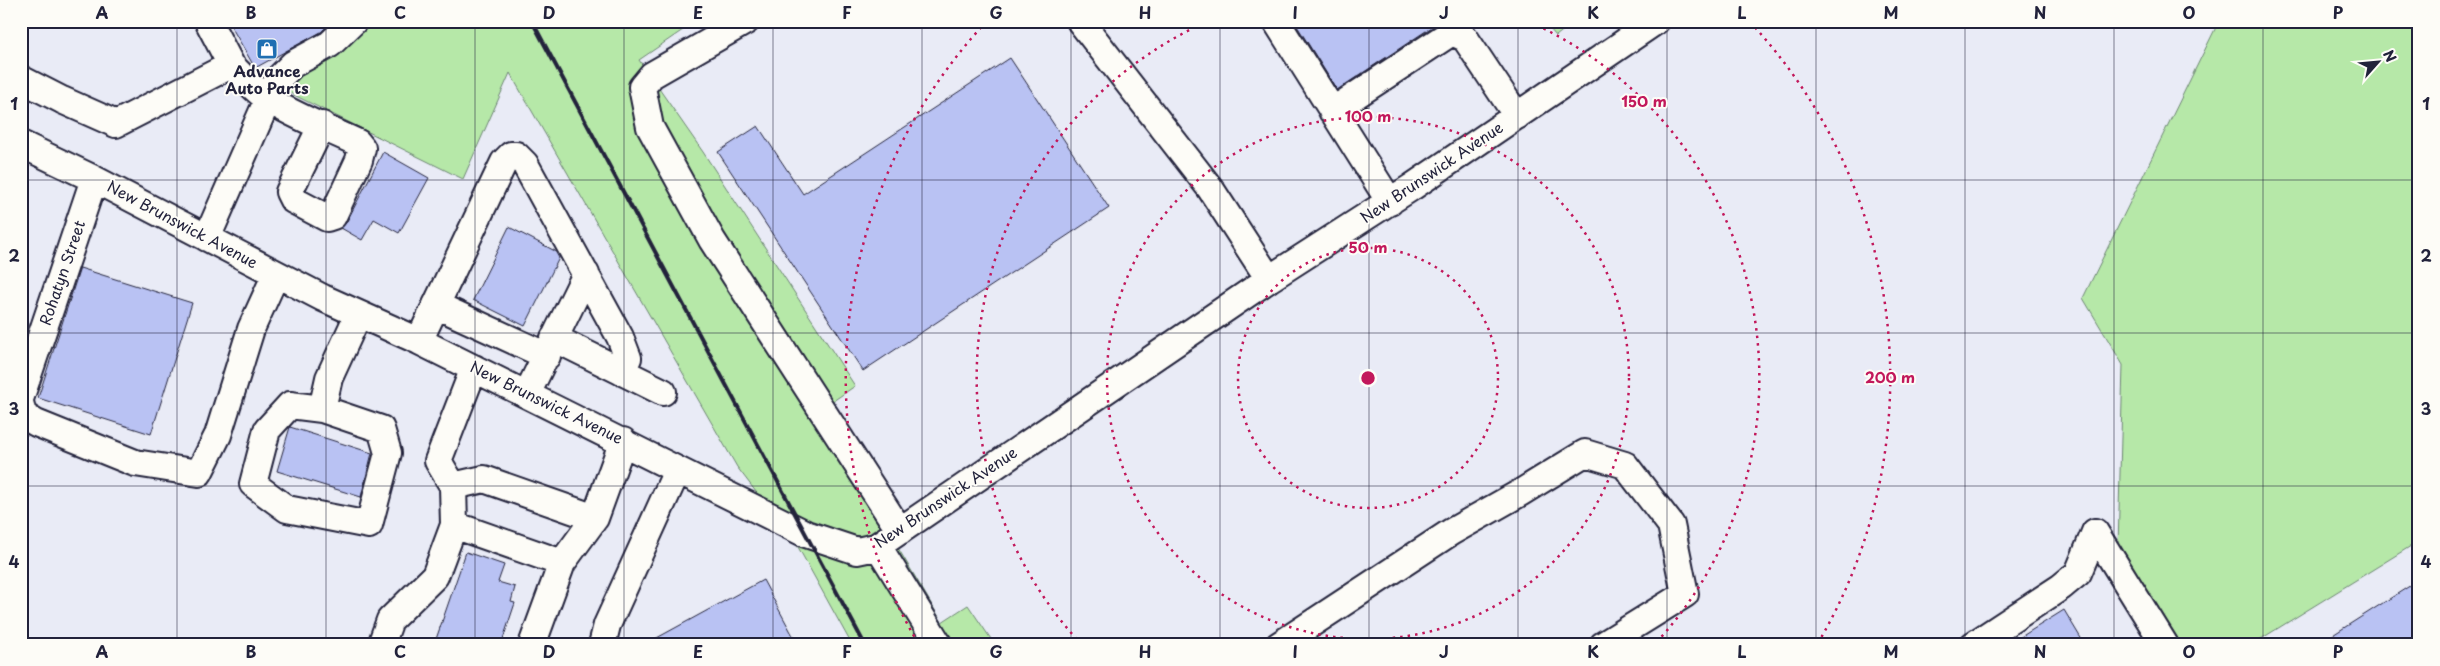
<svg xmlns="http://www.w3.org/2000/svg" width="2440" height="666" font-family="'Playpen Sans',sans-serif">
<rect width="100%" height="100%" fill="#e9ebf6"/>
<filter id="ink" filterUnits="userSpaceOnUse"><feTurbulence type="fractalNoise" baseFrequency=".02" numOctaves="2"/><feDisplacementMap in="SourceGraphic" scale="10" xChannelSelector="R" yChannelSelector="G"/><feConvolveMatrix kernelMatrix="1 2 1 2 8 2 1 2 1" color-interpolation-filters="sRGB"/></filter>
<g filter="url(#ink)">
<path fill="#b6e8a8" stroke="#6c8572" d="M364,21H696L639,60L703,152L855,386L817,412L942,622L968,605L995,645H852L798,547L737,467L510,73L463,179L282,89Z
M1543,21H1575L1556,36Z
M2219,21H2419V541L2251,645H2181L2118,547L2123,365L2083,298Z"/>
<path fill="#b9c2f3" stroke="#22223b" d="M228,21H332L321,32L255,68Z
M1294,21H1441L1337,90Z
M1010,58L1109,208L863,371L718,152L758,126L803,194Z
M383,152L429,178L399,233L374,219L362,240L341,228L346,223Z
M509,227L555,251L559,258L525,326L473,300Z
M80,268L192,303L151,434L38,398Z
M290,427L372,453L361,497L277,471Z
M466,552L504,565L498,582L515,587L511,602L515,603L501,645H434Z
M763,580L798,645H644Z
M2419,580V645H2317Z
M2064,610L2085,645H2008Z"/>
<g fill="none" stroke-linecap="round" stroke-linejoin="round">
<g stroke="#22223b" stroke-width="30">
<path id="minor" d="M208,21L231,65
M746,21L652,75L642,87L650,127L712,240L900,531
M1080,21L1210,188L1269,279
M1276,21L1390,202
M21,79L62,100L116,124L231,65C243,77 254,89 268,99C291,115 331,130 358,143L362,148L359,160L333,216L327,218L293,200L289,192L322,125
M1332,111L1452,32L1465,38L1517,116
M21,144L94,179L323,298L419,341L806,534L857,551L876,547L1269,279L1412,187L1656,21
M207,238L272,90L280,77L293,64L330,44L354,21
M436,305L547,356
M554,338L663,392
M419,341L504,162L511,155H516L525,164L620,337L628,358L622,372
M527,394L586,274
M21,396L94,179
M21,406L23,415L36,423L135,463L199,473L218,435L251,329L276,274
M322,409L290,405L267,430L253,484L287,509L369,525L388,453L381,429L322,409L329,378L358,315
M453,486L484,479L595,518
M454,525L562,563
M2095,532L2165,645
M878,546L939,645
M381,645L390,620L435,576L454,525L453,486L438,461L474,368
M532,645L562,563L595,518L623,441
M602,645L607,625L677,471
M1279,645L1451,532L1520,493L1585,453L1625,465L1671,525L1685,594L1603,645
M1973,645L2061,587L2078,573L2095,532"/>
</g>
<use href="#minor" stroke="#fdfcf7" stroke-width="26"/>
<path stroke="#22223b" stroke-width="4" d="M532,21L865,645"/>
</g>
</g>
<path fill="none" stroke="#22223b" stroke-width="1" stroke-opacity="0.55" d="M177,21V645M326,21V645M475,21V645M624,21V645M773,21V645M922,21V645M1071,21V645M1220,21V645M1369,21V645M1518,21V645M1667,21V645M1816,21V645M1965,21V645M2114,21V645M2263,21V645M21,180H2419M21,333H2419M21,486H2419"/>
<g fill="none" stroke="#c2185b" stroke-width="2.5" stroke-dasharray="2.5 5">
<circle cx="1368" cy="378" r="130"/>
<circle cx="1368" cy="378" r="261"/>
<path d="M1082 645A391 391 0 0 1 1206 22M1530 22A391 391 0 0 1 1654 645"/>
<path d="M918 643A522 522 0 0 1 986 22M1750 22A522 522 0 0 1 1818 643"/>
</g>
<defs>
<g id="shop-square" transform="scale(1.125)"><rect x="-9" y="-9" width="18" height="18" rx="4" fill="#1f6fb2" stroke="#fdfcf7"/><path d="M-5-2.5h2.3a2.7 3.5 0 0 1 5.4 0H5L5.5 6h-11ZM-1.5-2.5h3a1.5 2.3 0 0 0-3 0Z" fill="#fff"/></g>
</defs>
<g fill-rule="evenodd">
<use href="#shop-square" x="267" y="49"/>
</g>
<g text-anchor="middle" stroke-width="4" stroke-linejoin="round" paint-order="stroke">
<g font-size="15" font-weight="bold" fill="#22223b" stroke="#fdfcf7">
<text x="267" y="77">Advance<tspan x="267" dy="17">Auto Parts</tspan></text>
</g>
<g font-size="15" fill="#22223b" stroke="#fdfcf7">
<text transform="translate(1432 173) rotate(-34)" y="5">New Brunswick Avenue</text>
<text transform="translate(182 225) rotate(28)" y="5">New Brunswick Avenue</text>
<text transform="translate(63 273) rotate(-71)" y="5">Rohatyn Street</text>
<text transform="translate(546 403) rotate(26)" y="5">New Brunswick Avenue</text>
<text transform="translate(946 498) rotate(-34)" y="5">New Brunswick Avenue</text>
</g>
</g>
<circle cx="1368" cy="378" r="8" fill="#c2185b" stroke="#fdfcf7" stroke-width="2.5"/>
<g font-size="15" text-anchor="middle" font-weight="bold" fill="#c2185b" stroke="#fdfcf7" stroke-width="4" stroke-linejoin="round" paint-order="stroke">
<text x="1644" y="107">150 m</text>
<text x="1368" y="122">100 m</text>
<text x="1368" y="253">50 m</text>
<text x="1890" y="383">200 m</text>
</g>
<rect width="2440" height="666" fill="none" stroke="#fdfcf7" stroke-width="55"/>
<g transform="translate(2378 62) rotate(63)" stroke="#fdfcf7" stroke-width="4" paint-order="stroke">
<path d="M0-4L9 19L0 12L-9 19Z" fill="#22223b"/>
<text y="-8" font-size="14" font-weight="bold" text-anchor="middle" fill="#22223b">N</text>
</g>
<rect x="28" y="28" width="2384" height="610" fill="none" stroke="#22223b" stroke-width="2"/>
<g font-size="16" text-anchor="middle" font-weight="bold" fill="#22223b">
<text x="102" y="19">A</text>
<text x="251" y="19">B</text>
<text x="400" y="19">C</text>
<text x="549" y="19">D</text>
<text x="698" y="19">E</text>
<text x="847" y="19">F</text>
<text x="996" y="19">G</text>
<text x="1145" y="19">H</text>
<text x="1295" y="19">I</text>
<text x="1444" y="19">J</text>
<text x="1593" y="19">K</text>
<text x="1742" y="19">L</text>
<text x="1891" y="19">M</text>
<text x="2040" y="19">N</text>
<text x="2189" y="19">O</text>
<text x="2338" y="19">P</text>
<text x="14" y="110">1</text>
<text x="2426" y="110">1</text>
<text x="14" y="262">2</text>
<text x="2426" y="262">2</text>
<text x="14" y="415">3</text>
<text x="2426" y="415">3</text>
<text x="14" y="568">4</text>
<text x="2426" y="568">4</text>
<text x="102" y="658">A</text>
<text x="251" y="658">B</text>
<text x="400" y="658">C</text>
<text x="549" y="658">D</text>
<text x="698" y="658">E</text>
<text x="847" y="658">F</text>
<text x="996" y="658">G</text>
<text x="1145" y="658">H</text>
<text x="1295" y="658">I</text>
<text x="1444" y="658">J</text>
<text x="1593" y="658">K</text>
<text x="1742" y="658">L</text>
<text x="1891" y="658">M</text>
<text x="2040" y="658">N</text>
<text x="2189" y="658">O</text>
<text x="2338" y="658">P</text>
</g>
</svg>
